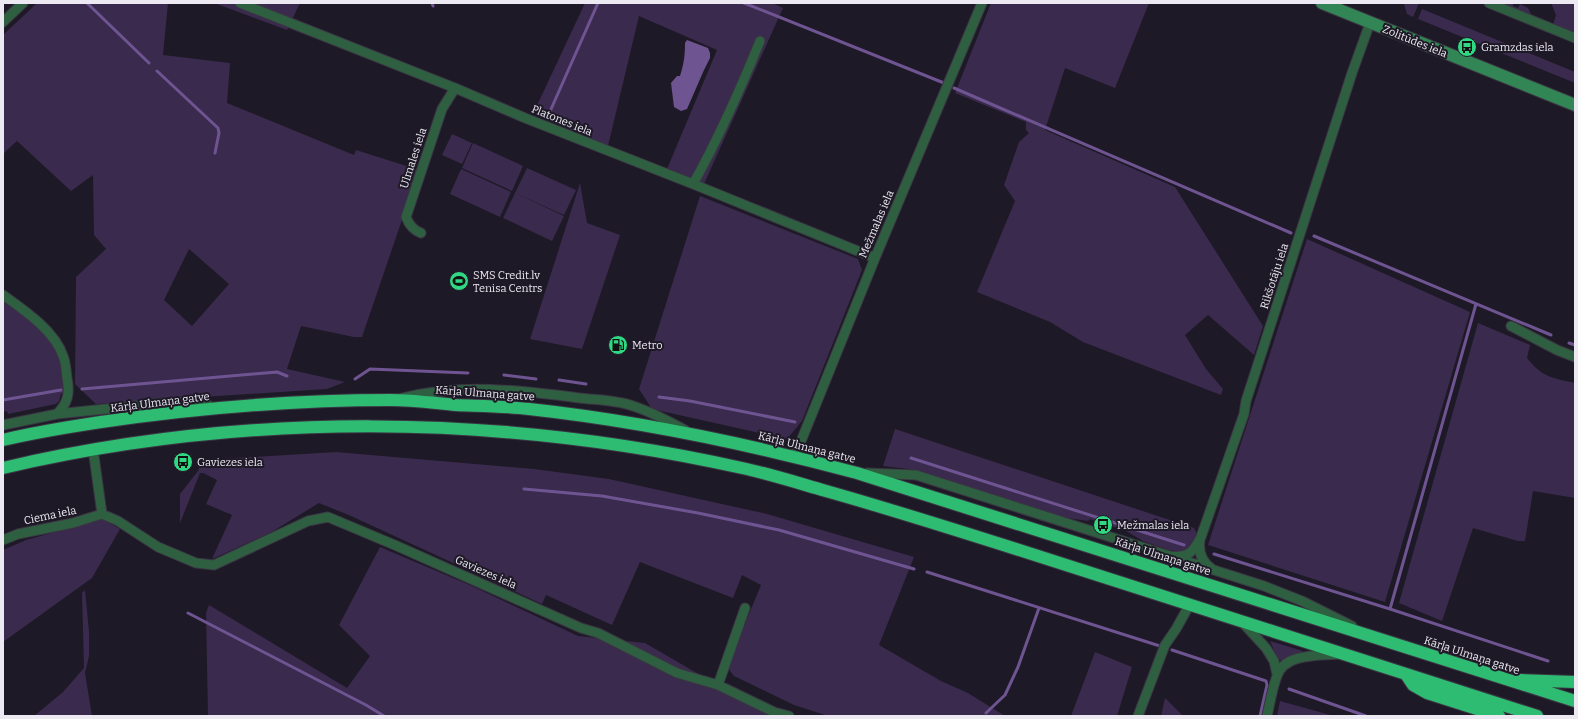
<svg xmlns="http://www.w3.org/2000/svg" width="1578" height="719" font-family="Bitter,serif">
<rect width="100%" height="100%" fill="#1e1926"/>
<path fill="#3a2a4d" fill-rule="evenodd" d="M37,3H168L163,55L230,63L227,103L354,155L356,150L419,170L362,337H354L301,326L287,369L345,382L327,389L96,404L75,384L76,277L106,249L94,235L93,175L71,191L17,141L3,154V35ZM189,249L229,284L192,326L164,300Z
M214,3H300L287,30Z
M585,3H772L783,8L704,184L667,169L717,50L639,16L608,146L533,114Z
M991,3H1149L1115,88L1065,68L1045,130L1175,187L1263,326L1254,355L1208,315L1185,335L1206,369L1223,389L1221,395L1083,342L1050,322L977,292L1015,201L1004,185L1019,142L1029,133L1026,130V122L955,93Z
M1406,3H1419L1413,17L1407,14L1404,4Z
M1504,3H1513V6L1518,8L1520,4L1528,8L1532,16L1503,4Z
M1551,3H1575V33L1553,25L1556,15Z
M1422,9L1575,72V83L1418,19Z
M452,134L472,143L462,164L442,155Z
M473,143L523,166L512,191L462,168Z
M527,168L576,190L564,215L515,193Z
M461,169L511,192L500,217L450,194Z
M580,183L587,223L620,235L582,349L530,339Z
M515,193L564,216L552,241L503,218Z
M700,196L858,259L862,270L802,421L787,439L652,409L639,389Z
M1307,239L1470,312L1385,602L1208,545Z
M3,301C16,310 32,319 43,330C59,345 62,372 64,393L61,394L59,401L56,404L8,414L7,411L3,412Z
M1478,323L1530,345L1527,358C1542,377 1552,378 1575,383V498L1533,491L1525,541H1518L1473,528L1442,621L1399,603Z
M895,429L1194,528L1197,534L1188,551L1181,552L1169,550L1143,541L1126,531L1090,519L1088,521L1061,517L916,470L883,466Z
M336,452L534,469L609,479L767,514L914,557L879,645L941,681L968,693L1005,716H828L794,705L734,676L727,667L761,585L742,575L733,598L640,562L612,625L546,595L542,604L351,516L319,503L270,533L212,559L232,515L206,504L217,480L203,473H200L180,523V494L198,471L202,460Z
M102,519L120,529L92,578L3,642V550L26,540Z
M380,547L472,586L578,636L645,643L771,716H208L206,613L209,605L347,688L370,656L339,625Z
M85,590L89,632V656L85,673L92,716H34L63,692L84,668L82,593Z
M1270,641L1303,651C1298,656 1288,657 1282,661L1278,659Z
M1095,652L1132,667L1117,716H1071Z
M1165,698L1183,716H1161Z
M1280,701L1334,716H1277Z"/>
<path fill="#6f5492" d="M687,40L708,48L710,53V58L704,70L687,109L681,111L674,107L671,83L677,76H680C684,63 685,56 685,43Z"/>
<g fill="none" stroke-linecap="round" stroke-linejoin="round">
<path stroke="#6f5492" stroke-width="3" d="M87,3L149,63
M432,3L433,6
M744,3L944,83
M157,71L218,128L219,133L215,153
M954,88L1291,233
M548,116L598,3
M1314,236L1551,335
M1569,343L1575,345
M504,375L536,379
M355,379L370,369L468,373
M559,380L586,384
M82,389L277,372L287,376
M659,397L690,401L795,422
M3,400L61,390
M911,458L1184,545
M524,489L602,496L698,513L779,530L914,569
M1214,554L1390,609L1548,661
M927,572L1163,647
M1390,609L1476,304
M188,613L366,705L384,716
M1172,650L1266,681L1267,685L1260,716
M1289,689L1366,716
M986,713L1005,695L1018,667L1039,608"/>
<g stroke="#3b3643" stroke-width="11">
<path id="street" d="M240,3L455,88L525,118L693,184L875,258
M1489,3L1575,38
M3,22L23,3
M693,184C719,138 740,90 760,41
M421,233C413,230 409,225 406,217L442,109L455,88
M3,295C24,310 55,331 63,356C66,363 66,371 67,378C70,393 68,403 57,414
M1511,326L1557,350L1575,357
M402,398C461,383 519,390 579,398C597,400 617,400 633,406C652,412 668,421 685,430
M3,425L57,414L134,406L177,402L208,405
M93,449L102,514
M795,456L875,258L982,3
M867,473L916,475L1264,586L1302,601L1352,626
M102,514L118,521L158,547L196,563L214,565L308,521L328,517L397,546L581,628L598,633L677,673L718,685L774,712L789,716
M3,540L18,534L73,523L102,514
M1200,540C1198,552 1202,562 1212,569
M1168,556C1188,558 1192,554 1201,537L1244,414L1246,401L1352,73L1370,23
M1242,622L1266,648L1274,661L1277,674
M718,685L745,608
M1138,716L1165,645L1176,629L1190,604
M1267,716C1270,703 1272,689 1277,676C1284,653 1319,656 1338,654"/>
</g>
<g stroke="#3b3643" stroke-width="14">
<path id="secondary" d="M1322,3L1575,105"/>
</g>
<g stroke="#3b3643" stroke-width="14">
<path id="highway" d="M3,440C36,432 68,427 101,422C197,408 294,400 391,400C412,400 434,403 456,405C480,406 505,406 529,409C640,421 749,444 857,473L1575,701
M3,468C245,411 500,414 742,468C770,474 798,483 826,491C890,509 953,529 1016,549C1190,604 1363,661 1537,716
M1407,676L1413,685L1427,693L1499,716
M1520,680L1575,682"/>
</g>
<use href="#street" stroke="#2f5f41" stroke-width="9"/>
<use href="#secondary" stroke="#328555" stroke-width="12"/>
<use href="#highway" stroke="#2dbc72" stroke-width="12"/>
</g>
<defs>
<g id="bus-disc" transform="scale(1)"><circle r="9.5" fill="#30d883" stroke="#1e1926"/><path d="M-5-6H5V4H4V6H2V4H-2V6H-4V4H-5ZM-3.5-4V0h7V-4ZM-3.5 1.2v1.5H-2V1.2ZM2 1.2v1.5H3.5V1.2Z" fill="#111"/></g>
<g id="stadium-disc" transform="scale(1)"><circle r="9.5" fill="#30d883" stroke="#1e1926"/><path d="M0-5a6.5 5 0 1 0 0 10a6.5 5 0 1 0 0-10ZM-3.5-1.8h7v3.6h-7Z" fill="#111"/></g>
<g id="fuel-disc" transform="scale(1)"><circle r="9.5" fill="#30d883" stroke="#1e1926"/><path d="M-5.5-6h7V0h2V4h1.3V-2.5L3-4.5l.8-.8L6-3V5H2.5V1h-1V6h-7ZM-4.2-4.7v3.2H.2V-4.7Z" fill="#111"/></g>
</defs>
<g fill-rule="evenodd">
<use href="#bus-disc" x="1467" y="47"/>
<use href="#stadium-disc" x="459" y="281"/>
<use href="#fuel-disc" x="618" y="345"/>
<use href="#bus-disc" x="183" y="462"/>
<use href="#bus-disc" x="1103" y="525"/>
</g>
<g text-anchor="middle" stroke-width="4" stroke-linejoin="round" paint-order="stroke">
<g font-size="11" fill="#ece9f2" stroke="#1e1926">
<text transform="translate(1415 41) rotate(22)" y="4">Zolitūdes iela</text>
<text transform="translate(562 120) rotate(22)" y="4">Platones iela</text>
<text transform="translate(413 158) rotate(-72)" y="4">Ulmales iela</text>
<text transform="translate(876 224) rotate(-67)" y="4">Mežmalas iela</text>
<text transform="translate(1274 276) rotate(-72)" y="4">Rikšotāju iela</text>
<text transform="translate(485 393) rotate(4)" y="4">Kārļa Ulmaņa gatve</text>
<text transform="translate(160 402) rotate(-7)" y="4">Kārļa Ulmaņa gatve</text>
<text transform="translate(807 447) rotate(14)" y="4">Kārļa Ulmaņa gatve</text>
<text transform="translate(50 515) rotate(-12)" y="4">Ciema iela</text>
<text transform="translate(1163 556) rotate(18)" y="4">Kārļa Ulmaņa gatve</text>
<text transform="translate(486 572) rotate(24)" y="4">Gaviezes iela</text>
<text transform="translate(1472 655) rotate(18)" y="4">Kārļa Ulmaņa gatve</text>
</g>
<g font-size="11" fill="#ece9f2" stroke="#1e1926" text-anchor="start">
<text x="1481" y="51">Gramzdas iela</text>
<text x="473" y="279">SMS Credit.lv<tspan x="473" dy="13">Tenisa Centrs</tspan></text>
<text x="632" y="349">Metro</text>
<text x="197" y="466">Gaviezes iela</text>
<text x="1117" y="529">Mežmalas iela</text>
</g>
</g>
<rect width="1578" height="719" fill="none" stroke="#ece9f2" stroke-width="8"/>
</svg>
